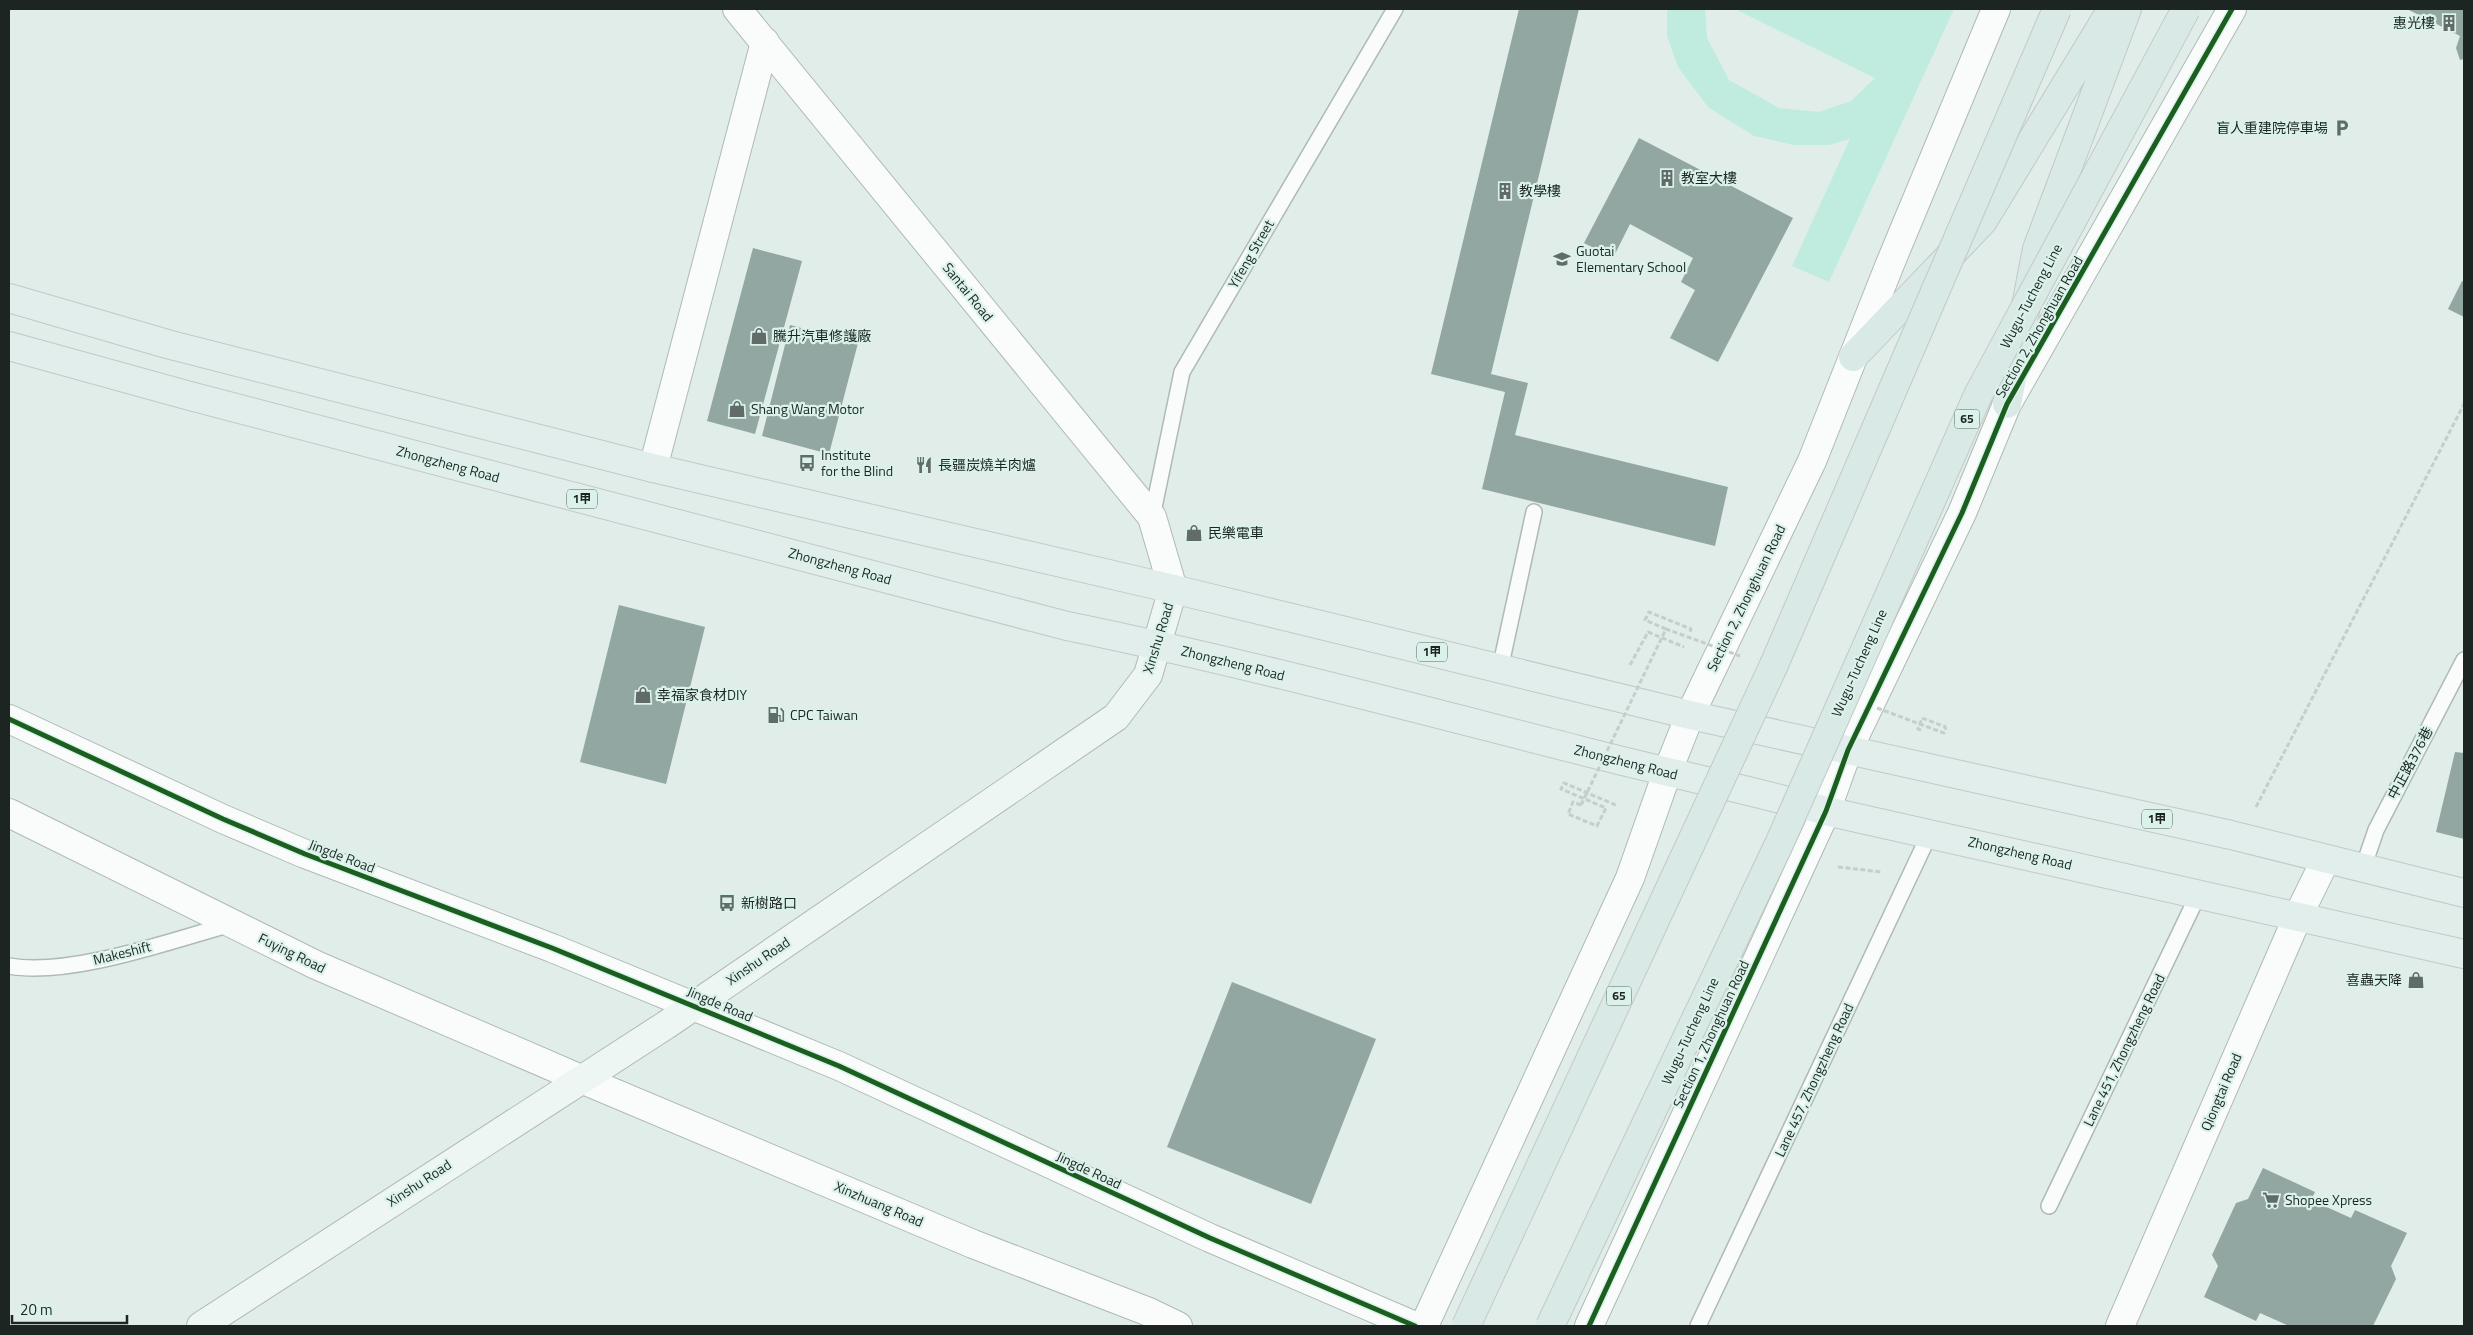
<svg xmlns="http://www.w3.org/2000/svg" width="2473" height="1335" font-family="'Titillium Web','Noto Sans TC',sans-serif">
<rect width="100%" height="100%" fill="#e0ede9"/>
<path fill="#bfecde" d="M1667,9H1705L1707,38L1729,80L1779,108L1819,112L1851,101L1875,78L1735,9H1954L1829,282L1792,266L1850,139L1829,145H1794L1754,136L1708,107L1678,67L1667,36Z"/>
<path fill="#92a7a1" d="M1519,9H1579L1491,374L1528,383L1515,435L1728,487L1715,546L1482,489L1505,392L1431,374Z
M2407,9H2464V59L2460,60L2456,48L2460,36Z
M1639,138L1793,218L1718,362L1670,338L1695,290L1681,282L1693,258L1630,224L1613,258L1584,243Z
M753,248L802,261L755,434L707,421Z
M2462,281L2464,282V317L2448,309Z
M790,325L858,343L829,454L762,436Z
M619,605L705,627L666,784L580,762Z
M2455,752L2464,753V839L2436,832Z
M1232,982L1376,1039L1311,1204L1167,1147Z
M2263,1168L2315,1192L2311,1200L2351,1218L2355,1210L2407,1233L2391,1266L2396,1279L2373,1326H2289L2260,1313L2256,1321L2204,1297L2218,1266L2212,1255L2236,1203L2248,1199Z"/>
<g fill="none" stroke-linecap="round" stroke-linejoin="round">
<g stroke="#b0b9b6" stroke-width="18">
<path id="service" d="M1152,517L1182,372L1395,9
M1500,669L1534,512
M2363,868L2376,830L2464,660
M9,966C70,977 170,941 231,924
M2049,1206L2199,893
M1698,1326L1930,833"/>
</g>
<g stroke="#b0b9b6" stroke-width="30">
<path id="minor" d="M653,468L765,42
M9,719L223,819L305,854L552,948L839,1066L1210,1238L1415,1326
M9,813L316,965L581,1079L973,1244L1149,1312L1178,1326
M2120,1326L2298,916L2326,859"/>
</g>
<g stroke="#b0b9b6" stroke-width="30">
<path id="tertiary" d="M737,9L1152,517L1173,589
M1424,1326L1630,878L1667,773L1690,715L1812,461L1890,264L1996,9
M1589,1326L1826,811L1848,750L1962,513L2007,404L2232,9"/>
</g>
<g stroke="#b0b9b6" stroke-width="30">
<path id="secondary" d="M201,1326L666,1025L1116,717L1148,675L1173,589"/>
</g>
<g stroke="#c2c9c7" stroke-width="30">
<path id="primary" d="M9,298L167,344L653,468L1173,589L1690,715L2231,835L2464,893
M9,346L190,396L1067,626C1238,661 1406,706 1575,749C1658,771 1743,788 1826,811L2464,954"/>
</g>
<g stroke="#c2c9c7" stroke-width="30">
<path id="trunk" d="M1853,357L1983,221L2112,9
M2007,404L2037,249L2127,9"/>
</g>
<path stroke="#c7cdcb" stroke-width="3" stroke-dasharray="5 2.5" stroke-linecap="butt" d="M1666,629L1645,620L1649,612L1691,629L1690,632
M1630,665L1648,632L1684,647
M1921,730L1918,729L1922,718L1946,727
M1581,805L1573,802L1568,814L1597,826L1606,808L1561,789L1564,783L1618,806
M2256,807L2464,404
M1838,867L1882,872"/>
<use href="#service" stroke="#fafcfc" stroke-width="15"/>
<use href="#minor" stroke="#fafcfc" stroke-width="28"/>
<use href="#tertiary" stroke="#fafcfc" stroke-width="28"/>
<use href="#secondary" stroke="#eef6f3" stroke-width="28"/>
<use href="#primary" stroke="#e1eeeb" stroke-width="28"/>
<use href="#trunk" stroke="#d8e9e6" stroke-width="28"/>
<g stroke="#c2c9c7" stroke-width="30" stroke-linecap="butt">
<path id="trunk-bridge" d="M1466,1326L1773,667L2057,9
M1550,1326L1779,844L1978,395L2186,9"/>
</g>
<path stroke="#c7cdcb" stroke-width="3" stroke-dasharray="5 2.5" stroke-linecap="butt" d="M1877,708L1944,733L1946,727
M1581,805L1666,629L1740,656"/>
<use href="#trunk-bridge" stroke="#d8e9e6" stroke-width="28"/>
<g stroke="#dbf2ea" stroke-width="8">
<path id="cycleway" d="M9,719L223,819L305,854L552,948L839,1066L1210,1238L1415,1326
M1589,1326L1826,811L1848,750L1962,513L2007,404L2232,9"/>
</g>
<use href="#cycleway" stroke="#1b5e20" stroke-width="5"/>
</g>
<defs>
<g id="building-bare" transform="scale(1.35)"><path d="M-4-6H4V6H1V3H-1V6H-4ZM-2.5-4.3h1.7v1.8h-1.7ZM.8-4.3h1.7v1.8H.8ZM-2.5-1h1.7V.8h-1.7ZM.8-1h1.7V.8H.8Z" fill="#616b68" stroke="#dbf2ea" stroke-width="2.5" paint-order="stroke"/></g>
<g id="parking-bare" transform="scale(1.35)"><path d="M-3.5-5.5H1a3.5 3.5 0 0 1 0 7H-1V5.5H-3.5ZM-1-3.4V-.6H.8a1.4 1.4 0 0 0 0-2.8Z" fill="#616b68" stroke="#dbf2ea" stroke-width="2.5" paint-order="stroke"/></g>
<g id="school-bare" transform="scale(1.35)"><path d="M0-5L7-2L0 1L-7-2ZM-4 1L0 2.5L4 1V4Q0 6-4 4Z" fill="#616b68" stroke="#dbf2ea" stroke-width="2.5" paint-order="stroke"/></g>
<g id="shop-bare" transform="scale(1.35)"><path d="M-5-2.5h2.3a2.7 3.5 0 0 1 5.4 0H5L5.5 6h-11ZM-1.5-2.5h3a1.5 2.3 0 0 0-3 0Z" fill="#616b68" stroke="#dbf2ea" stroke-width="2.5" paint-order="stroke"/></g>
<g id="bus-bare" transform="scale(1.35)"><path d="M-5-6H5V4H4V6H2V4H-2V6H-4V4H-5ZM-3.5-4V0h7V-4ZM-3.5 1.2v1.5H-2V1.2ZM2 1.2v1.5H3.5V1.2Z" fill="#616b68" stroke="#dbf2ea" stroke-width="2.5" paint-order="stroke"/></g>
<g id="restaurant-bare" transform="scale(1.35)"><path d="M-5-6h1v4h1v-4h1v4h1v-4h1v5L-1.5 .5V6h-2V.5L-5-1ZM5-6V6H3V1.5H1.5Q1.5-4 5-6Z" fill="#616b68" stroke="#dbf2ea" stroke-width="2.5" paint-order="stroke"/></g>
<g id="fuel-bare" transform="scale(1.35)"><path d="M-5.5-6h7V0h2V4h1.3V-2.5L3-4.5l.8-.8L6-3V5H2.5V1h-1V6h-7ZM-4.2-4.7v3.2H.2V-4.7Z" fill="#616b68" stroke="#dbf2ea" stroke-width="2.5" paint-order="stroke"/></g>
<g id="supermarket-bare" transform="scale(1.35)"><path d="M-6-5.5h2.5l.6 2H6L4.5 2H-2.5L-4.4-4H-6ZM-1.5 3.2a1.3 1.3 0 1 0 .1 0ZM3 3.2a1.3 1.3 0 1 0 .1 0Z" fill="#616b68" stroke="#dbf2ea" stroke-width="2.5" paint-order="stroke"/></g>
</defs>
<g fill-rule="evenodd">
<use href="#building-bare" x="2449" y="23"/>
<use href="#parking-bare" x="2342" y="128"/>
<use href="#building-bare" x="1667" y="178"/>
<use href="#building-bare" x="1505" y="191"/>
<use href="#school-bare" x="1562" y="259"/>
<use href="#shop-bare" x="759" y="336"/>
<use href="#shop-bare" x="737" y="409"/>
<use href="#bus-bare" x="807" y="463"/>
<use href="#restaurant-bare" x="924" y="465"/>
<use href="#shop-bare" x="1194" y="533"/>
<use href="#shop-bare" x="643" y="695"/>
<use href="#fuel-bare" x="776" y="715"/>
<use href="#bus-bare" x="727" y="903"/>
<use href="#shop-bare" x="2416" y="980"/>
<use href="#supermarket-bare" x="2271" y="1200"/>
</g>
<g text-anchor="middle" stroke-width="4.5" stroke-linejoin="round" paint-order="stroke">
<g fill="#dbf2ea" stroke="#56625e" stroke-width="1">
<rect x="1954.5" y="409.5" width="25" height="19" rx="4"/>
<rect x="567" y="489.5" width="30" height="19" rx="4"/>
<rect x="1417" y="642.5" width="30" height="19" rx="4"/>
<rect x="2142" y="809.5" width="30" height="19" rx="4"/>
<rect x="1606.5" y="986.5" width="25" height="19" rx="4"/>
</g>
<g font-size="12" font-weight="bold" fill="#1d2522">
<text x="1967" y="423">65</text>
<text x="582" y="503">1甲</text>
<text x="1432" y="656">1甲</text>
<text x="2157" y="823">1甲</text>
<text x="1619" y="1000">65</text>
</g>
<g font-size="14" fill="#1d2522" stroke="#dbf2ea" text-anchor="start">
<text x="2435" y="28" text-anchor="end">惠光樓</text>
<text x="2328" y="133" text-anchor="end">盲人重建院停車場</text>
<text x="1681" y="183">教室大樓</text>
<text x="1519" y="196">教學樓</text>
<text x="1576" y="256">Guotai<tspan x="1576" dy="16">Elementary School</tspan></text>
<text x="773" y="341">騰升汽車修護廠</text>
<text x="751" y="414">Shang Wang Motor</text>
<text x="821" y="460">Institute<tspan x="821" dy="16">for the Blind</tspan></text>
<text x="938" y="470">長疆炭燒羊肉爐</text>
<text x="1208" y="538">民樂電車</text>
<text x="657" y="700">幸福家食材DIY</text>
<text x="790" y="720">CPC Taiwan</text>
<text x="741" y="908">新樹路口</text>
<text x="2402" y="985" text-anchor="end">喜蟲天降</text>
<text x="2285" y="1205">Shopee Xpress</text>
</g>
<g font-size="14" fill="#1d2522" stroke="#dbf2ea">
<text transform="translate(1251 254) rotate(-60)" y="5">Yifeng Street</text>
<text transform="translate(968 292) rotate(51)" y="5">Santai Road</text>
<text transform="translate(2031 296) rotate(-62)" y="5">Wugu-Tucheng Line</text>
<text transform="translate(2039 327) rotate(-60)" y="5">Section 2, Zhonghuan Road</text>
<text transform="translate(448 464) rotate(15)" y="5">Zhongzheng Road</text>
<text transform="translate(840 566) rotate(15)" y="5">Zhongzheng Road</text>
<text transform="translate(1746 598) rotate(-64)" y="5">Section 2, Zhonghuan Road</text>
<text transform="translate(1158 638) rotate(-73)" y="5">Xinshu Road</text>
<text transform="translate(1233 663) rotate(14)" y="5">Zhongzheng Road</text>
<text transform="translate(1859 663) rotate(-66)" y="5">Wugu-Tucheng Line</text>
<text transform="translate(1626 762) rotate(14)" y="5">Zhongzheng Road</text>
<text transform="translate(2410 763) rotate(-62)" y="5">中正路376巷</text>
<text transform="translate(2020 853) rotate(13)" y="5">Zhongzheng Road</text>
<text transform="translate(342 856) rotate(21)" y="5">Jingde Road</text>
<text transform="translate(122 953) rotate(-14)" y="5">Makeshift</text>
<text transform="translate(292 953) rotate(26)" y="5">Fuying Road</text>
<text transform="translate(758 961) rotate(-34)" y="5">Xinshu Road</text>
<text transform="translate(720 1004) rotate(23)" y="5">Jingde Road</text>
<text transform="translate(1690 1031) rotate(-65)" y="5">Wugu-Tucheng Line</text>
<text transform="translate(1711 1034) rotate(-65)" y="5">Section 1, Zhonghuan Road</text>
<text transform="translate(2124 1050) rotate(-64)" y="5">Lane 451, Zhongzheng Road</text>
<text transform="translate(1814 1080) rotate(-65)" y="5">Lane 457, Zhongzheng Road</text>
<text transform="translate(2221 1092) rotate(-67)" y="5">Qiongtai Road</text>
<text transform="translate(1089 1170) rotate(25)" y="5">Jingde Road</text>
<text transform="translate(419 1183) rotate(-33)" y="5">Xinshu Road</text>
<text transform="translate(879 1204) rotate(23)" y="5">Xinzhuang Road</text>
</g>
</g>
<rect width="2473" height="1335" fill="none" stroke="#1d2522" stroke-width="20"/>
<path d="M12 1315v8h115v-8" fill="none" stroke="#1d2522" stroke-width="2.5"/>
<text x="20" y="1315" font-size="15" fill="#1d2522" stroke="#dbf2ea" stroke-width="4" paint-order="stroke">20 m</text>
</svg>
